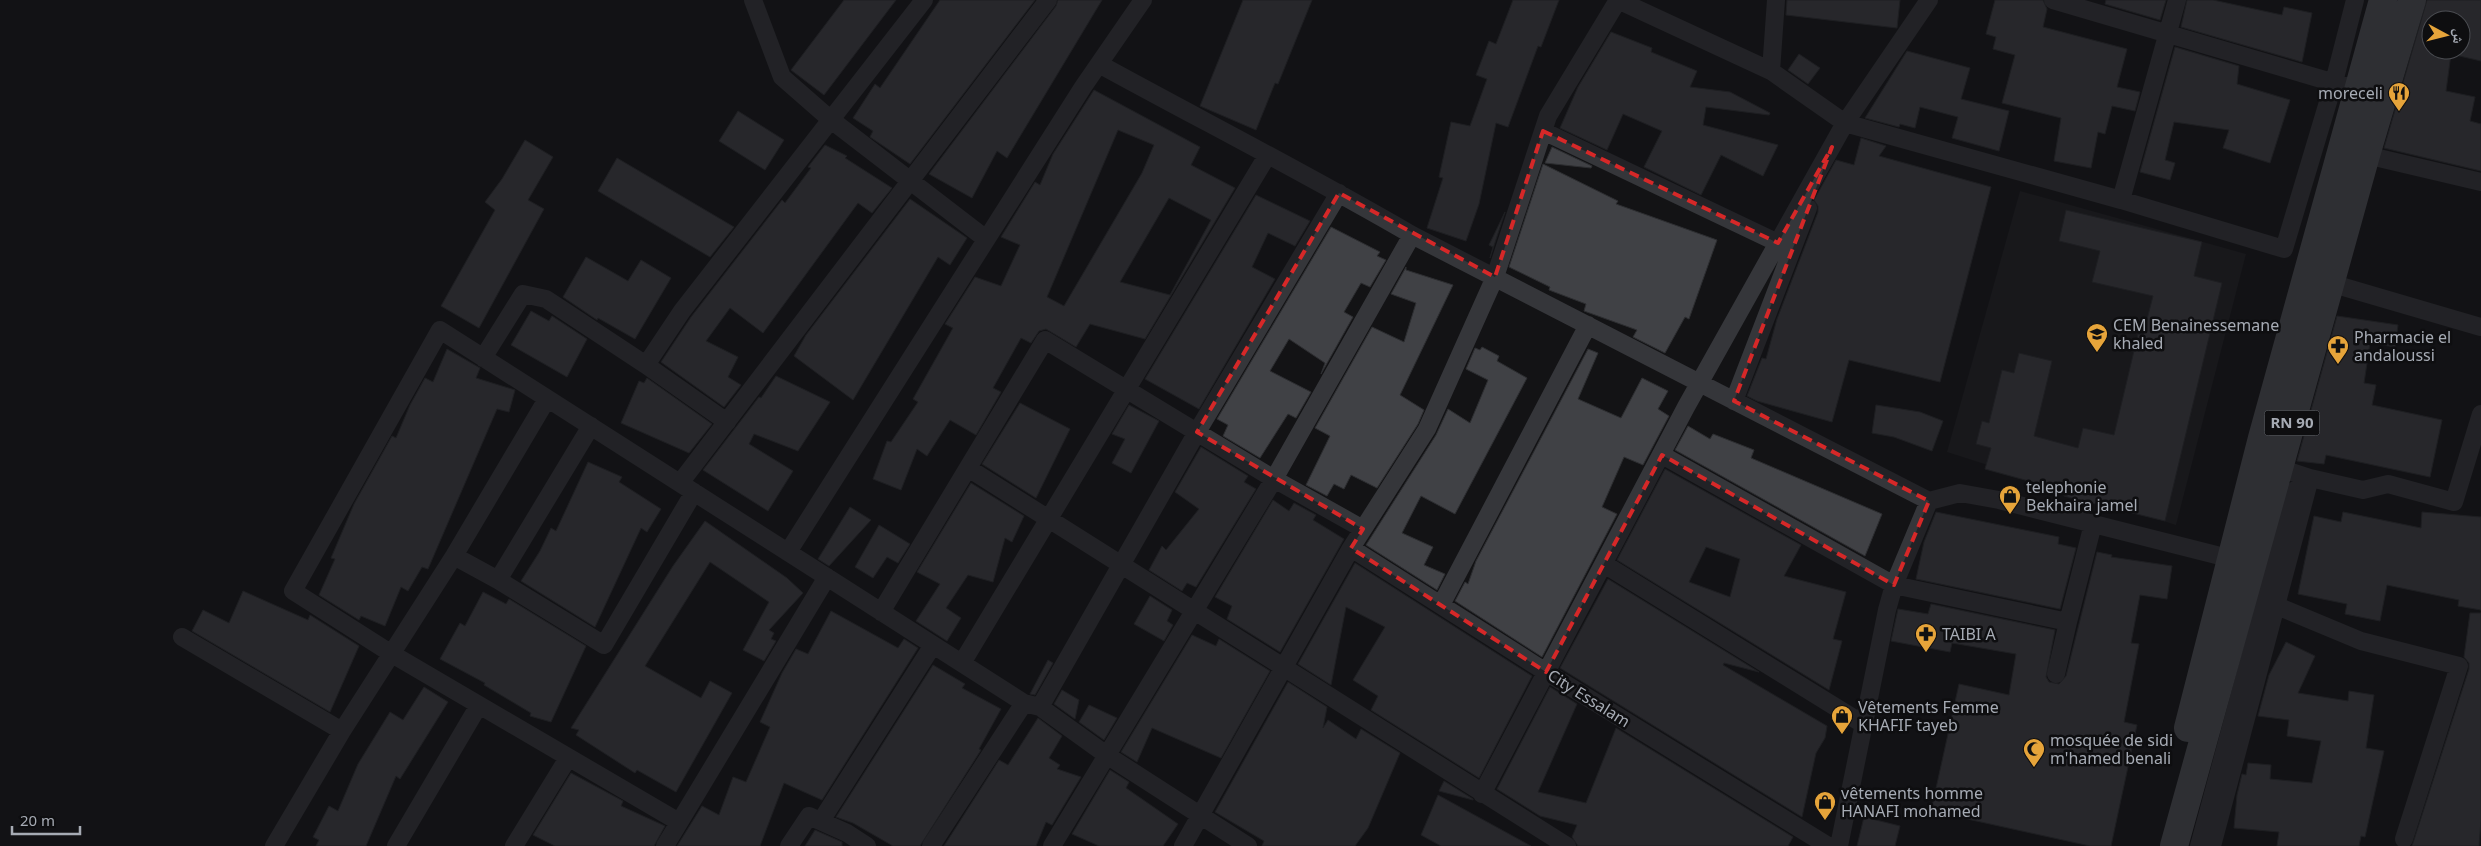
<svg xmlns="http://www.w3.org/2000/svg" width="2481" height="846" font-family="'Noto Sans','Noto Naskh Arabic',sans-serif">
<rect width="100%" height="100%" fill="#131315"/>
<path fill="#1f1f22" d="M2020,191L2246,254L2176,525L1947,452Z"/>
<path fill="#404145" stroke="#2d2e31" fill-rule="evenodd" d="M844,0H896L824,95L791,70Z
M940,0H1035L910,164L870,137L873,131L853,118L875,84L880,88Z
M1058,0H1102L1007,158L997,151L972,198L929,174L1056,6Z
M1243,0H1312L1278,84L1275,83L1256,130L1200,106Z
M1513,0H1559L1541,47L1538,46L1508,127L1496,123L1479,204L1466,241L1427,228L1443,178L1439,177L1451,122L1470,126L1487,79L1476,75L1489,41L1496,44Z
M1787,0H1900L1897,28L1786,15Z
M1995,0H2043L2047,9L2043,27L2127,49L2117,87L2140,92L2135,111L2112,106L2105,134L2098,132L2091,168L2054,161L2061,118L2002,103L2015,55L1993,49L1996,37L1986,34Z
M2106,0H2166L2160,20L2105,4Z
M2187,0H2213L2282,15L2284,7L2312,13L2302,62L2181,27Z
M2427,0H2481V61L2451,54L2446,91L2475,97L2470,121L2481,124V171L2384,148ZM2431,20H2461V50H2431Z
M1611,32L1652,48L1651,52L1697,71L1690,87L1730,92L1770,113L1769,115L1706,107L1703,125L1778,145L1763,176L1721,155L1701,195L1644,167L1662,131L1623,114L1607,150L1560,128L1578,87Z
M2175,47L2239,66L2237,84L2290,100L2270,163L2223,148L2229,130L2174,122L2165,160L2175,163L2170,180L2140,172Z
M1907,51L1970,68L1961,99L2009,111L1999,151L1952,138L1958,117L1920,107L1915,128L1900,124L1899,127L1865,118Z
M1799,54L1820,68L1808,84L1788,70Z
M1094,90L1200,147L1191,165L1235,188L1145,339L1090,324L1076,347L1046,329L1039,331L1031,343L1021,338L993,388L1001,392L976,435L950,420L927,456L917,449L901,490L873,479L887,441L891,442L918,402L913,399L953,328L945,324L975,277L1001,286L1020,245L1001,237L1035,182L1040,185L1053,154ZM1118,130L1154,145L1142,173L1064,306L1047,297ZM1169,198L1211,220L1170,295L1120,282Z
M738,111L784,140L765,170L719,141Z
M1861,138L1886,146L1879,156L1991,187L1940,382L1849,360L1832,422L1757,401L1747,396L1762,358L1766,359L1777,319L1818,212V206L1814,200L1836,160L1854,165Z
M525,140L553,157L528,200L544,209L479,328L441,306L495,210L485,202L502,179Z
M825,145L847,156L845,158L892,188L872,213L858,203L763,333L730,308L706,341L738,357L728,377L741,385L724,407L661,362L691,317L782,200L785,203L811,168L808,167Z
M1552,147L1592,166L1591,168L1545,163Z
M617,158L734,227L710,257L598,191Z
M1543,164L1618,201L1616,204L1717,240L1689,319L1685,317L1665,353L1633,337L1637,330L1584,311L1586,304L1549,290L1550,287L1509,267Z
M1256,195L1310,221L1295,246L1268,233L1252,267L1275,279L1199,409L1145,379Z
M910,199L967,238L950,265L938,257L853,400L794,356L806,335Z
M2066,210L2202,242L2194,276L2222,283L2165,521L2064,496L2065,491L1985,469L1991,448L1976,444L1982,421L1989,423L2002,370L2014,373L2019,353L2052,361L2034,436L2078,448L2083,428L2114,435L2138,334L2143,335L2153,296L2092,282L2100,251L2059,241Z
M1505,212L1490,258L1493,247L1489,245Z
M1331,227L1380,252L1377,256L1386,260L1370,287L1361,283L1344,312L1353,317L1321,374L1325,363L1289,339L1270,371L1311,392L1296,418L1288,414L1260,458L1223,436L1228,425L1217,419Z
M586,257L628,281L641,260L671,278L635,339L598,318L597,320L563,297Z
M1406,267V270L1453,285L1400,395L1424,410L1418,424L1377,488L1351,475L1344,489L1334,484L1327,496L1306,485L1330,436L1315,428L1372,327L1404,342L1416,303L1391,294Z
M531,311L549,321L552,316L587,339L567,377L511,345Z
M2337,316L2398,325L2395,347L2370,343L2364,383L2376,385L2372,405L2442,420L2430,477L2326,455L2324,464L2297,461Z
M1482,347L1499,356L1497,361L1527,378L1455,514L1421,496L1402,533L1433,547L1424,565L1445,574L1437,590L1366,545L1436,435L1448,409L1470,423L1488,380L1466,369L1475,348L1480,350Z
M447,349L480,368L476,378L515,390L509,412L497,409L428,569L422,567L408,591L401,587L385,626L361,616L359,620L319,595L335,559L331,558L354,504L392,436L396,438L410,405L425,378L433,382Z
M1588,349L1598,353L1578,399L1621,418L1642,378L1668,391L1658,409L1669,416L1643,465L1624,457L1602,507L1617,514L1542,657L1455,601L1465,582L1468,584L1476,561Z
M776,376L830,402L798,451L754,434L749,444L793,471L768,511L703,470L759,397L761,398Z
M647,378L712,424L689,453L621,423L639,381L644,383Z
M1020,403L1070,429L1036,498L982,464Z
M1129,405L1159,421L1131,473L1112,463L1125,439L1112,434Z
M1876,405L1920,412L1943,421L1932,451L1894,437L1872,433Z
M1688,426L1710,439L1713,434L1754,450L1751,458L1882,514L1865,556L1675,450Z
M1201,447L1248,476L1244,482L1256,489L1196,587L1187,583L1182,591L1149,570L1162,546L1166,550L1199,509L1175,492Z
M588,462L622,477L619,482L661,509L647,532L641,528L595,627L521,581L540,551L551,528L556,531Z
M1665,469L1801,545L1784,576L1846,592L1833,639L1842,641L1829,690L1617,560ZM1706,547L1740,559L1730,597L1689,582Z
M971,483L1024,516L1012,542L1005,538L993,582L968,575L946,608L961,618L947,641L916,621L940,584L917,572Z
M1273,500L1289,511L1294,503L1316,515L1313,520L1344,539L1280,652L1227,619L1232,606L1215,597Z
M850,507L871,520L829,566L818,559Z
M1936,512L2059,537L2058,544L2076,548L2060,609L1916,579L1924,542Z
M2343,512L2421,528L2422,512L2481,517V610L2458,606L2459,600L2387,585L2380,621L2345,614L2347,604L2298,594L2314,516L2341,522Z
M705,521L787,578L803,593L769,630L774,633L771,639L776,641L764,661L743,650L769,602L710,562L645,666L701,698L710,681L732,693L676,792L637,770L635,773L576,735L579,730L571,728L673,566Z
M879,525L910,544L898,563L887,557L873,578L855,567Z
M2097,552L2112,555L2111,557L2172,566L2167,599L2140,595L2131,643L2139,644L2124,722L2137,725L2111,846H2090L1931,811L1959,684L2009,695L2016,654L1952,643L1950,652L1891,641L1898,609L1928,614L1931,604L2055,630L2046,677L2049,682L2059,684L2066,676Z
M1355,563L1532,676L1479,778L1371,710L1378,696L1353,680L1385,627L1346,607L1331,685L1298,664Z
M1608,579L1759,672L1724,663L1723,665L1827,726L1825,738L1816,753L1802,817L1560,668Z
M243,591L308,620L310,615L359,646L330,712L192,631L203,610L229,623Z
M483,592L506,604L509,599L586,646L551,722L530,716L531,713L484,685L485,683L440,659L460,623L465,626Z
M1150,596L1172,610L1167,621L1173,625L1164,641L1134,624Z
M831,611L898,648L904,639L918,648L822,800L784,783L760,846H677L702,806L719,815L733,777L746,782L770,727L760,722L782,673L796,649L808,654Z
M2470,613H2481V820L2479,846H2412L2469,669V663L2464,657Z
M1192,635L1216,646L1219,639L1270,671L1221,758L1152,728L1137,762L1121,752Z
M2286,642L2315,656L2298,693L2348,701L2349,691L2374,695L2366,748L2384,751L2365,837L2361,836L2359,846H2277L2279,832L2234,828L2237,795L2242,774L2246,775L2248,763L2271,765L2270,779L2312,783L2321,741L2287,736L2289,720L2258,716L2269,675Z
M1048,660L1053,663L1035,695L1030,694Z
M933,665L965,684L962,688L1001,709L979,749L981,750L920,846H893L853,823L836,817Z
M1288,682L1327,707L1323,728L1328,720L1356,739L1361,729L1400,753L1368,828L1355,846H1262L1264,841L1215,812Z
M424,687L448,702L400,779L396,776L366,846H316L319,840L313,837L329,806L338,811L358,764L390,712L403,720Z
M1550,687L1577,704L1538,792L1586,803L1616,728L1793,837L1788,846H1578L1572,837L1577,825L1540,816L1497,789Z
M1062,690L1079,700L1075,719L1054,704Z
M1089,705L1117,718L1104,740L1079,722Z
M1038,718L1062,736L1049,758L1060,765L1057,769L1081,777L1052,825L1046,822L1036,846H944L999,760L1008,765Z
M1110,770L1129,782L1126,788L1178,824L1163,846H1099L1072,834Z
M571,773L623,801L621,806L665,826L654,846H555L533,835Z
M1444,781L1473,799V800L1439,791Z
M1438,795L1531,846H1441L1421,835Z
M1864,817L1900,826L1895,846H1857Z
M815,830L842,842V846H805Z"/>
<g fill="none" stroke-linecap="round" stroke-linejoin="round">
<path stroke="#35363a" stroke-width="18" d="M753,0L782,77L830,119L986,239
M1776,0L1771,71L1845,123L2121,200L2177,0
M2053,0L2345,86
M1099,64C1203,121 1309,175 1412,235L1929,501
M1543,131L1778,243
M2366,155L2481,182
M2121,200L2284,249L2334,82L2355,0
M2330,283L2481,327
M483,358L523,294L546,299L646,365L682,311L924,0
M646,365L727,422
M1734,401L1808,208
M1662,455L1894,585L2068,622L2093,524
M968,468L1567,846
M2310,478L2363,490L2388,484L2454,502L2481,414
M680,483L1048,0
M1351,548L1546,672L1828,846
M788,552L1083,87L1143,0
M454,556L498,580L591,426
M1604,564L1863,724
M498,580L604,645L694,492
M1441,605L1588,325
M2277,606L2361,641L2459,666L2404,839
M881,612L1045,340L1274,479L1363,529
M182,637L342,731
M962,663L1267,156
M2056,674L2068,622
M1040,707L1197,432L1339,193
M1482,794L1686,407L1845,123L1929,0
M821,821L933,645
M679,822L392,654L293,591L440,330L1024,703L1040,707L1108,756L1248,846
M274,846L342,731L454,556L547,399
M396,846L479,705
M514,846L568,758
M665,846L827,577
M789,846L809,816L847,833L867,846
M931,846L1024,703
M1052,846L1274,479L1412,235
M1183,846L1351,548L1427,429L1495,277L1548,116L1618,0L1771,71
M1839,846L1887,610L1894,585L1929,501L1960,493L1999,500L2240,561
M2199,846L2295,490
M2212,846L2310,478L2279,468"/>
<path stroke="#515358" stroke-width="28" d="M2188,728L2262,438L2383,0
M2174,846L2366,155L2412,0"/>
</g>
<path d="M0 0H2481V846H0ZM1543,131L1778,243L1832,147L1734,401L1929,501L1894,585L1662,455L1546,672L1351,548L1363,529L1197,432L1339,193L1495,277Z" fill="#131315" fill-opacity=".55" fill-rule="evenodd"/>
<path fill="none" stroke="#d62828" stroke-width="4" stroke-dasharray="10 6" stroke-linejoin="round" d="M1543,131L1778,243L1832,147L1734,401L1929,501L1894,585L1662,455L1546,672L1351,548L1363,529L1197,432L1339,193L1495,277Z"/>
<defs>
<g id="restaurant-pin" transform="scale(1.125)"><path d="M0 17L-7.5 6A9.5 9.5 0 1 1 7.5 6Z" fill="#e6a43a" stroke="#0e0e10"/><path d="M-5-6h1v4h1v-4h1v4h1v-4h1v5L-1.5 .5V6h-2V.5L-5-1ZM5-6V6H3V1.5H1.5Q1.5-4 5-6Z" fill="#111"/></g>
<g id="school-pin" transform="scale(1.125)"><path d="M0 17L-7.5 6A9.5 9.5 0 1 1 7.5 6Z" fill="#e6a43a" stroke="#0e0e10"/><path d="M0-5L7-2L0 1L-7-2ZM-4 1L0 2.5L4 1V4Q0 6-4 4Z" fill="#111"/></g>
<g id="pharmacy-pin" transform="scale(1.125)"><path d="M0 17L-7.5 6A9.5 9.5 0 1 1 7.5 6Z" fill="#e6a43a" stroke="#0e0e10"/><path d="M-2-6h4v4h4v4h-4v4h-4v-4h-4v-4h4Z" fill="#111"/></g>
<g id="shop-pin" transform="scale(1.125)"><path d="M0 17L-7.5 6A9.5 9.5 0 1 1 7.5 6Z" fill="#e6a43a" stroke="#0e0e10"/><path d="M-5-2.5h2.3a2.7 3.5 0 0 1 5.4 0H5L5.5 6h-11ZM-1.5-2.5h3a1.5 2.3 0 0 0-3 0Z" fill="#111"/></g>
<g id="mosque-pin" transform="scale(1.125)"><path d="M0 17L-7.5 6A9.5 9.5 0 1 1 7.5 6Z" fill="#e6a43a" stroke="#0e0e10"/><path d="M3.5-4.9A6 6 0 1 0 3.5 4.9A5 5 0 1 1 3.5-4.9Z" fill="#111"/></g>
</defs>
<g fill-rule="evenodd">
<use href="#restaurant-pin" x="2399" y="93"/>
<use href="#school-pin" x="2097" y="334"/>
<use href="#pharmacy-pin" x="2338" y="346"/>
<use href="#shop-pin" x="2010" y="496"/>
<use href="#pharmacy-pin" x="1926" y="634"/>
<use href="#shop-pin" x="1842" y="716"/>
<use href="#mosque-pin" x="2034" y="749"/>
<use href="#shop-pin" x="1825" y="802"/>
</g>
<g text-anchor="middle" stroke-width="5" stroke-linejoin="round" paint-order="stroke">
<rect fill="#0e0e10" stroke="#787c83" stroke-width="1" x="2264.5" y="410.5" width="55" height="25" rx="4"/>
<g font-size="15" font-weight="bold" fill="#a6abb4">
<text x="2292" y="428">RN 90</text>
</g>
<g font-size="16" fill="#a6abb4" stroke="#0e0e10" text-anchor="start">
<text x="2383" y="99" text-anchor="end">moreceli</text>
<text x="2113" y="331">CEM Benainessemane<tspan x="2113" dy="18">khaled</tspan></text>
<text x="2354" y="343">Pharmacie el<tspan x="2354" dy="18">andaloussi</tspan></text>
<text x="2026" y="493">telephonie<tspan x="2026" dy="18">Bekhaira jamel</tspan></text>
<text x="1942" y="640">TAIBI A</text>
<text x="1858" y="713">Vêtements Femme<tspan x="1858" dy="18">KHAFIF tayeb</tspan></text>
<text x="2050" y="746">mosquée de sidi<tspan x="2050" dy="18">m'hamed benali</tspan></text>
<text x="1841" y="799">vêtements homme<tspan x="1841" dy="18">HANAFI mohamed</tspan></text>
</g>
<g font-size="16" fill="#a6abb4" stroke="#0e0e10">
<text transform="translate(1589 698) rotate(32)" y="6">City Essalam</text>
</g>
</g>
<g transform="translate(2446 35) rotate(97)"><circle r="24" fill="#0e0e10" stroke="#4b4d52"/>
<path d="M0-4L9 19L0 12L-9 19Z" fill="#e6a43a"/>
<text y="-8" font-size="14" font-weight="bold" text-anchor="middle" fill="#a6abb4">ش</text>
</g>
<path d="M12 826v8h68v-8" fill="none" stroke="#a6abb4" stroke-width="2.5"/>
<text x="20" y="826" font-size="15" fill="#a6abb4" stroke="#0e0e10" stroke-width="4" paint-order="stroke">20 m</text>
</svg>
